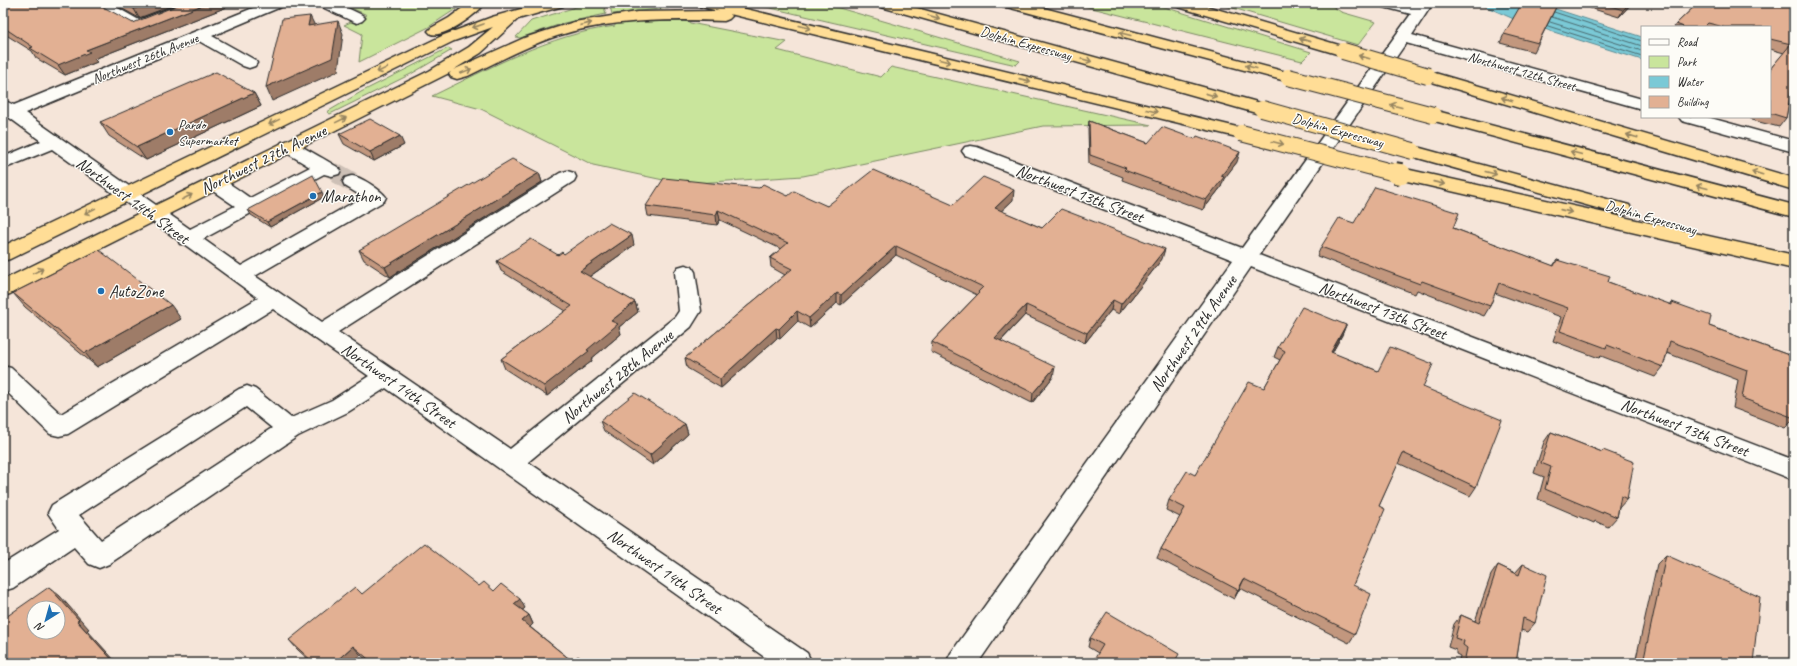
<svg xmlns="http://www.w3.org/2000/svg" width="1797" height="666" font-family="Caveat,sans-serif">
<rect width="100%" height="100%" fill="#f5e5d9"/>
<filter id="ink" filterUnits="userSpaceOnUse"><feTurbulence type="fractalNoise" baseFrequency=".025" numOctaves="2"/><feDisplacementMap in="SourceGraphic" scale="8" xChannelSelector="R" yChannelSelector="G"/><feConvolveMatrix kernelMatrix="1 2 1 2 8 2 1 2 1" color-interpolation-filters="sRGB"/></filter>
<g filter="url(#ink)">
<path fill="#c9e59c" stroke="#7a8864" d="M340,3H465L427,28L359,62L362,34L344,25L367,15Z
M589,3H603L606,14L564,23L520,38L516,37L531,21Z
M609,3H660L669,8L612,14Z
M749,3H822L1020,61L1016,65Z
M1072,3H1151L1311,52L1302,61Z
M1216,3H1328L1341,12L1376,22L1358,45Z
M680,18L690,23L787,42L777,50L881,77L891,67L1151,125L1043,126L803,176L682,184L593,165L481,109L432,96C490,68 548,35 615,26V23Z
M448,48L452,50L411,74L330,114L327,112L361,92Z"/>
<path fill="#7ac9d6" stroke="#5a8a92" d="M1478,3H1537L1642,37V60L1516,20Z"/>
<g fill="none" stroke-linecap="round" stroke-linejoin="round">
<path stroke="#4b6a6f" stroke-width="1" d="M1554,12L1642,41
M1552,17L1642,46
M1550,22L1642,51
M1548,26L1642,56"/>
<path stroke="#cdc0b6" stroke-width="16" stroke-dasharray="16 8" stroke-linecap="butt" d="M332,170L338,174"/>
<path stroke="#cdc0b6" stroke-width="20" stroke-dasharray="20 10" stroke-linecap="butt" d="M336,173L352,182"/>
<g stroke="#2b2b2b" stroke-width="3">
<path id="minor" d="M91,3H109L139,20L183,3H203L201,6L138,31L133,29L93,6Z
M265,3H285L283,6L212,36L255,60L257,63L255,66L249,68L243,66L199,41L25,113L190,229L235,206L207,187L205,183L207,179C223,175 237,190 250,198L310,167L282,150L279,146L282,142L288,141L294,142C302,147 338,166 341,170L339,174L332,176L324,174L203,239L241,266L363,197L345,186L343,182L345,178C348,177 350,176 352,176C360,176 382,191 386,197L384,201L255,276L322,322L560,173L567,171L574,173L576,177L574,181L338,332L510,449L675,317L679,311L675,272L678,267L685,265L692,267L695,272L701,311L691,327L528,462L807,653L812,663H773L386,388L348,412L298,436L109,564L99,568L89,564L74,547L13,588L3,591V564L59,529L48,513L52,505L239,389L247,386L255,389L291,418L332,400L369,376L273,309L68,434L59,436L50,434L3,388V366L11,368L61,414L258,298L184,244H180L178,240L52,149L3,169V157L41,141L3,113V100L14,105ZM246,407L272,428L101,540L79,515Z
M318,3H337L362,15L365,18L362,21L357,23L352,21L320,6Z
M1378,3H1402L1416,6L1419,3H1433L1412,35L1642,99V109L1406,43L1259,255L1794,460V480L1251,267L978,663H946L951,653L1233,260L965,155L962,151L965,147L971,146L977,147L1242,248L1411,14L1380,6Z
M1679,117H1707L1794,141V152L1682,121Z"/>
</g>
<g stroke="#2b2b2b" stroke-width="3">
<path id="highway" d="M469,3H485C478,14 444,38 431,34L428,31L431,28L449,18Z
M542,3H565L563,6L518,19L481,53L453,70L524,38L574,22L637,12L719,11L698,6L696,3H721L1241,128L1247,129L1250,133L1247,137L1241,138L730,14L732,16L729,19L724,21C668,19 611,19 557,36C526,46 497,62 468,76L457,79L451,77L449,74L451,72L10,294L3,296V280L429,71L469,47L493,27L454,41L10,259L3,261V246L444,35L492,17Z
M876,3H899L1268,105L1271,109L1268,113L1262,114L1256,113L878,6Z
M1001,3H1025L1294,74L1296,77L1294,80L1288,82L1282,80L1003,6Z
M1173,3H1196L1349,48L1351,51L1349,54L1343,56L1337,54L1175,6Z
M1428,71L1794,178V190L1422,79L1420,76L1422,73Z
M1433,110L1794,205V217L1427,119L1424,115L1427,111Z
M1413,146L1629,205L1632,209L1629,213L1622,215L1407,155L1404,151L1407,147Z
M1401,168L1794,255V269L1394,178L1392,174L1394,170Z"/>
</g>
<use href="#minor" fill="#fdfcf7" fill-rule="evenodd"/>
<use href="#highway" fill="#ffdd96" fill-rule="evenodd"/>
<g stroke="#2b2b2b" stroke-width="18" stroke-linecap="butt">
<path id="highway-bridge-far1" d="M1343,51L1428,76
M1288,77L1433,115
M1262,109L1413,151
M1241,133L1399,174"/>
</g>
<g stroke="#2b2b2b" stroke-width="24" stroke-linecap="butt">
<path id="highway-bridge" d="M1395,173L1401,174"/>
</g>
<use href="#highway-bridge-far1" stroke="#ffdd96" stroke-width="16"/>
<use href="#highway-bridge" stroke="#ffdd96" stroke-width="20"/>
</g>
<path fill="#c2977e" stroke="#2b2b2b" d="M3,3L133,23L232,5L94,59L97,62L65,75L36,58L32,51L3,33Z
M112,3H179L139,18Z
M1558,3L1534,52L1500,43L1504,34Z
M1574,3H1632L1619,17Z
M1694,3H1794V80H1793L1786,118L1779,127L1751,120L1752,117H1770V69L1784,53L1770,49V27H1674L1676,24L1697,4Z
M254,93L261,106L146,160L109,136L100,122Z
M1089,121L1148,143L1237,162L1223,179L1221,187L1203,210L1122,180L1123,177L1089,164L1088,130Z
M339,134L404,145L374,161L344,144Z
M539,173L542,182L390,277L364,260L359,250Z
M788,196L827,206L953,205L1013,200L1001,211L1042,228L1162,259L1119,314L1111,310L1085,343L1025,315L1001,341L1053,377L1032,403L931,352L932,342L977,295L896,255L841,305L837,303L810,328L798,321L780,339L777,338L721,388L687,368L685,358L785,275L771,267L770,258L781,249L720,220L717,225L648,216L646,206Z
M324,197L270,227L251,215L248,210Z
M1354,223L1453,228L1553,266L1557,260L1608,282L1670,305L1672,302L1709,326L1794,357V419L1785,428L1733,408L1738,380L1667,353L1663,367L1655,377L1601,356L1599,358L1553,341L1561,317L1495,293L1490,306L1484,316L1417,290L1415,294L1317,256L1321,247Z
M634,245L589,277L635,302L638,312L619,327L621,334L591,359L592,361L547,396L505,369L501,359L566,311L501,271L497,261L564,254Z
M13,293L181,319L97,367L25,307Z
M1346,325L1342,335L1332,353L1378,371L1423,387L1476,487L1470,496L1398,463L1379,506L1353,585L1355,634L1349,643L1240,588L1234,599L1157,558L1161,549L1180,517L1166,510L1169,500L1195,475L1264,388L1280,360L1274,357L1278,347Z
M600,421L685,424L688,434L653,465L604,431Z
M1551,432L1602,452L1603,450L1627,499L1619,508L1617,517L1608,527L1595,521L1594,523L1538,499L1544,477L1534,473L1544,442Z
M1666,555L1753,663H1635L1657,564Z
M1523,564L1535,623L1527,632L1521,630L1516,663H1458L1460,656L1456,654V650L1448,647L1454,624L1461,615L1475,621L1491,575L1498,565L1515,573Z
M479,586L494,591L525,608L522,610L529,615L533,624L530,627L572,661L587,663H370L361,655L351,663H312L297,649L289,640Z
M1090,638L1175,663L1098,653L1088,647Z"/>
<path fill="#9e7b67" stroke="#2b2b2b" d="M148,3H179L139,18L134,9Z
M208,3H231L232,5L94,59L97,62L65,75L58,65L86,50Z
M1630,3H1632L1619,17L1623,10Z
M310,16L316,28L308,26Z
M338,21L343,34L338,71L272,101L266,87Z
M254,93L261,106L146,160L137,147Z
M400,136L404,145L374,161L370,152Z
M1240,152L1237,162L1224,179L1221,187L1203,210L1206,200L1221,176Z
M539,173L542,182L390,277L385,267Z
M1014,190L1013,200L994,218L995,208Z
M322,192L324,197L270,227L267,222Z
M718,210L720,220L717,225L716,215Z
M632,235L634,245L583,281L580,271Z
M896,246V255L841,305V295Z
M1165,249L1162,259L1119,314L1121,304Z
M837,293V303L810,328L809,318Z
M1113,300L1111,310L1085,343L1087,333Z
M635,302L638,312L619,327L621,334L591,359L592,361L547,396L544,386L587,350L611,321Z
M171,305L181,319L97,367L85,353Z
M1026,305L1025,315L994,348L995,338Z
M797,311L798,321L780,339L779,329Z
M1346,325L1342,335L1327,362L1331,352Z
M776,328L777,338L721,388L720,379Z
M1055,367L1053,377L1032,403L1033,393Z
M685,424L688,434L653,465L650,455Z
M1244,579L1240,588L1234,599L1238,590Z
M49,587L60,596L89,629L87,630L117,663H115L77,621Z
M520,599L525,608L519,613L514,604Z
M529,615L533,624L527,630L522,621Z
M353,646L361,655L351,663H334Z"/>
<path fill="#e2b093" stroke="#2b2b2b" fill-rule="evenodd" d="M3,3H96L133,23L183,3H208L86,50L90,52L58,65L30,48L33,47L3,27Z
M123,3H148L134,9Z
M1522,3H1558L1538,43L1504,34Z
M1601,3H1630L1623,10Z
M1698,3H1794V75L1786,118L1770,113V69L1791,44L1770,39V27H1724L1708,23L1704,27H1684L1676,24Z
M310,16L308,26L338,21L332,58L266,87L282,19Z
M216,72L254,93L137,147L100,122Z
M370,119L400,136L370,152L339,134Z
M1089,121L1148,143L1162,127L1195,139L1197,136L1240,152L1221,176L1224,177L1206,200L1124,170L1126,168L1090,155Z
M512,159L539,173L385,267L359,250Z
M873,170L953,205L983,177L1014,190L995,208L1042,228L1061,209L1165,249L1121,304L1113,300L1087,333L1026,305L995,338L1055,367L1033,393L932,342L979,293L978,292L983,287L896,246L841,295L837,293L809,318L797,311L779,329L776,328L720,379L685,358L792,269L770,258L788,243L718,210L716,215L646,206L664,178L759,188L763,184L788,196L794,191L827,206Z
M313,175L322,192L267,222L248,210Z
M1375,187L1459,213L1453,228L1554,266L1557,260L1610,276L1608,282L1672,305V302L1711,316L1709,326L1794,357V418L1742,398L1747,370L1670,341L1663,367L1607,345L1606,348L1560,331L1568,308L1499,283L1490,306L1422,281L1420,284L1321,247L1339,218L1354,223Z
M609,223L632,235L580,271L635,302L611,321L618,324L587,350L589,351L544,386L501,359L572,306L497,261L531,239L558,255L562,252L564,254Z
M99,250L171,305L85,353L13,293Z
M1302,307L1346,325L1331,352L1378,371L1390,347L1433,364L1423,387L1502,420L1476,487L1403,453L1379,506L1385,509L1353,585L1371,594L1355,634L1244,579L1238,590L1161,549L1185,508L1169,500L1187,471L1195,475L1249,382L1264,388L1285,351L1278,347Z
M635,393L685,424L650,455L600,421Z
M1551,432L1602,452L1603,450L1634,462L1627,499L1621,496L1617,517L1603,511L1602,513L1545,489L1551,467L1541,463Z
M424,543L479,586L484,582L494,591L501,584L520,599L514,604L529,615L522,621L572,661L578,656L587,663H373L353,646L334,663H314L289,640L355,587L362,594Z
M1666,555L1760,597L1753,663H1643Z
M1523,564L1547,575L1535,623L1523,618L1516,663H1464L1467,648L1463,645L1464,641L1455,638L1461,615L1479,623L1498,565L1519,575Z
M49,587L79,620L77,621L115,663H3V619ZM34,608H58V632H34Z
M1107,612L1179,654L1174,663H1092L1103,645L1090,638Z"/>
<defs><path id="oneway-shaft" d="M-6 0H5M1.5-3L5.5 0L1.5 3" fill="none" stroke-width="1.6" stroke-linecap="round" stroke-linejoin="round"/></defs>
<g stroke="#958460">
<use href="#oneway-shaft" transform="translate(934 17) rotate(16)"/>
<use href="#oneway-shaft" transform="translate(586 24) rotate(-13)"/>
<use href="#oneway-shaft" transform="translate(478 26) rotate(161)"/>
<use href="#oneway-shaft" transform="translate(805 27) rotate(14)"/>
<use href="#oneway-shaft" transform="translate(1125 34) rotate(-165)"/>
<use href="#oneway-shaft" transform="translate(1305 40) rotate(-164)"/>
<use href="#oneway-shaft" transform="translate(1364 57) rotate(-164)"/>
<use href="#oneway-shaft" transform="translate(1086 60) rotate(15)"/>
<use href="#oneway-shaft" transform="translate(945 61) rotate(14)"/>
<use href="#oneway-shaft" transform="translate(1251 67) rotate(-165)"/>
<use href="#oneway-shaft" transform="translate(382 70) rotate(154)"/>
<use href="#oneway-shaft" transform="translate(466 71) rotate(-22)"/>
<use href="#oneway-shaft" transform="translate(1025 80) rotate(13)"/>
<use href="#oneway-shaft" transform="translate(1211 95) rotate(16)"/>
<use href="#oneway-shaft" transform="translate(1507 99) rotate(-164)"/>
<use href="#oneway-shaft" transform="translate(1396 106) rotate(-165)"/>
<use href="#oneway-shaft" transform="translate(1152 111) rotate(14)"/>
<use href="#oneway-shaft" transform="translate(341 120) rotate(-26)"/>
<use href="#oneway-shaft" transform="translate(274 122) rotate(154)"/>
<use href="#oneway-shaft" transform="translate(1632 136) rotate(-164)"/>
<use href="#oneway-shaft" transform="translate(1278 143) rotate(14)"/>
<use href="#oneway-shaft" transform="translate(1576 153) rotate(-165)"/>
<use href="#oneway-shaft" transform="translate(1491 173) rotate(15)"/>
<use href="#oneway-shaft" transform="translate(1757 173) rotate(-164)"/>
<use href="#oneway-shaft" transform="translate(1439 183) rotate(13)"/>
<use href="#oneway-shaft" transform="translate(1702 187) rotate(-165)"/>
<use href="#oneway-shaft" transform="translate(187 197) rotate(-27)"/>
<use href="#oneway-shaft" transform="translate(90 211) rotate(154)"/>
<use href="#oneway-shaft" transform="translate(1566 211) rotate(13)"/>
<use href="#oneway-shaft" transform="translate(38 271) rotate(-26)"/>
</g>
</g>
<g fill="#1f6fb2" stroke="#fdfcf7" stroke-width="1.5">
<circle cx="170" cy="132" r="4"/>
<circle cx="313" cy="196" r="4"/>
<circle cx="101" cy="291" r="4"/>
</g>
<g text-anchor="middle" stroke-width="3" stroke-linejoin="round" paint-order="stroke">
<g font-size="14" fill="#2b2b2b" stroke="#fdfcf7">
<text transform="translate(1026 43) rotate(16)" y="5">Dolphin Expressway</text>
<text transform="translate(145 58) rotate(-22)" y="5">Northwest 26th Avenue</text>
<text transform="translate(1522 71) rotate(16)" y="5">Northwest 12th Street</text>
<text transform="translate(1338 130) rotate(16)" y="5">Dolphin Expressway</text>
<text transform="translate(1651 217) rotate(16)" y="5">Dolphin Expressway</text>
</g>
<g font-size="14" fill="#2b2b2b" stroke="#fdfcf7" text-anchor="start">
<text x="178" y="129">Pardo<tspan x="178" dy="16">Supermarket</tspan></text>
</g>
<g font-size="17" fill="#2b2b2b" stroke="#fdfcf7">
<text transform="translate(263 159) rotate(-26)" y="6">Northwest 27th Avenue</text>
<text transform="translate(1080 193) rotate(21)" y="6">Northwest 13th Street</text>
<text transform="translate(133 200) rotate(36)" y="6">Northwest 14th Street</text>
<text transform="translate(1383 310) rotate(21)" y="6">Northwest 13th Street</text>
<text transform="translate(1193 333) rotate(-55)" y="6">Northwest 29th Avenue</text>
<text transform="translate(617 376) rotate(-39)" y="6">Northwest 28th Avenue</text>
<text transform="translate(399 385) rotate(35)" y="6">Northwest 14th Street</text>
<text transform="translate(1685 427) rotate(21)" y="6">Northwest 13th Street</text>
<text transform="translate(665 571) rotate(35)" y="6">Northwest 14th Street</text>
</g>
<g font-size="17" fill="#2b2b2b" stroke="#fdfcf7" text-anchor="start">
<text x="321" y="202">Marathon</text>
<text x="109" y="297">AutoZone</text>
</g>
</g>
<rect width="1797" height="666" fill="none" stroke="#fdfcf7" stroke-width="16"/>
<rect x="8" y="8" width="1781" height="650" fill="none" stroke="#2b2b2b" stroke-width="1.5" filter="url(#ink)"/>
<rect x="1641" y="26" width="130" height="92" fill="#fdfcf7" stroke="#a9a8a5"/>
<rect x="1649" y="39" width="20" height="6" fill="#fdfcf7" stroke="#a9a8a5"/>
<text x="1677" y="46" font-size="12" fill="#2b2b2b">Road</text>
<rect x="1649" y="56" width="20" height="12" fill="#c9e59c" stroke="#a9a8a5"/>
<text x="1677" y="66" font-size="12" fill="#2b2b2b">Park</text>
<rect x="1649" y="76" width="20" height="12" fill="#7ac9d6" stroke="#a9a8a5"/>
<text x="1677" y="86" font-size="12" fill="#2b2b2b">Water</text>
<rect x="1649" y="96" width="20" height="12" fill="#e2b093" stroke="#a9a8a5"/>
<text x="1677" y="106" font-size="12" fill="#2b2b2b">Building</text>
<g transform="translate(46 620) rotate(217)"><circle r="19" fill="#fdfcf7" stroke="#a9a8a5"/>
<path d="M0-3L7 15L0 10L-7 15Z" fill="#1f6fb2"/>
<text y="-6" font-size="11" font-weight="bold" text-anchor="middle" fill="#2b2b2b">N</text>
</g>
</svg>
